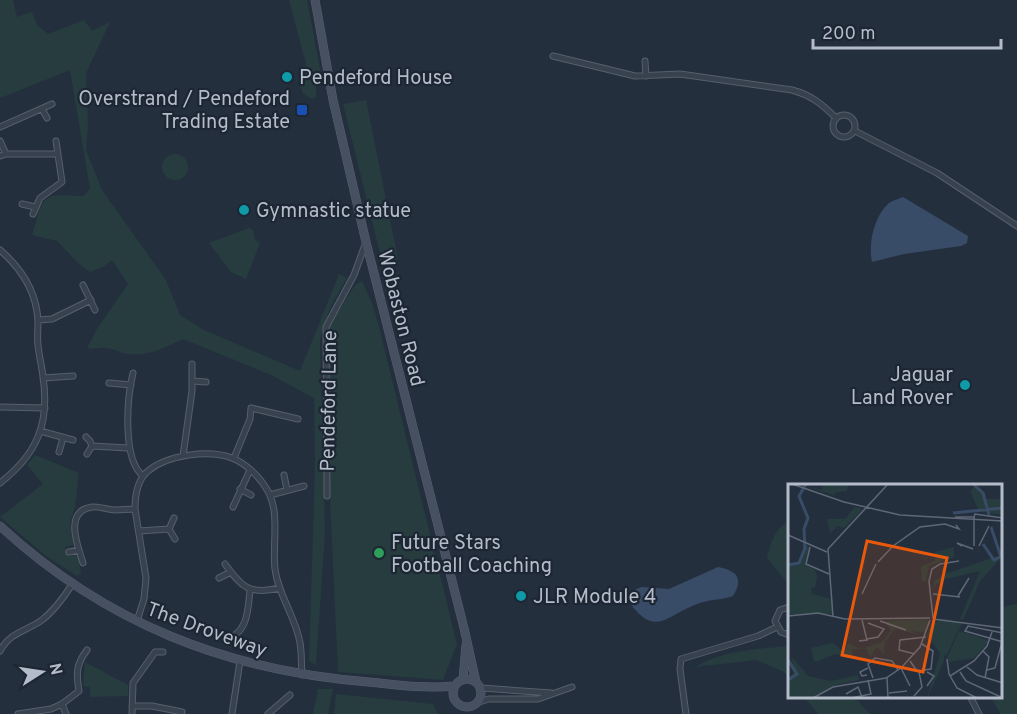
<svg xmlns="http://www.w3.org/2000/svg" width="1017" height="714" font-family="Overpass,sans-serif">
<rect width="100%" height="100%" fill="#242f3e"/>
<path fill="#263c3f" d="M0,0H13L17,17L32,12L37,25L48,34L84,20L92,31L110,22L86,73L88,127L86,150L102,190L166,280L180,315L204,330L300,371L339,274L347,278L329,310L320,339L325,533L316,665L309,661L315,466L314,398L271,375L183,339C165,347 148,357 128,354C120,353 114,348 105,348C98,347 94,350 87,348L97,329L128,284L112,260L103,267L90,272L78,263L57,241L32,235C45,194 39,194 83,196L90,189L70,70L0,98Z
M289,0H307L322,79L316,87V97L312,99L303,94L300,86L306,64Z
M366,100L398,259L383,265L343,104Z
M162 167a13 13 0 1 1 26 0a13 13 0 1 1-26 0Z
M249,228L253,230L255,240L260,243L246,279L231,272L209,243Z
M362,281L373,305L380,331L457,644L443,680L338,672L330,500L329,327L355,285Z
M35,455L79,473L75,507L70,523L73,545L65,547L67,556L78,555L81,573L77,576L46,556L0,517L43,484L27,465Z
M789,521V578L786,581L767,558C770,544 775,528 789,521Z
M1017,604V714H1001L991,698H1000L1001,607Z
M789,646V678L784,672L756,660L695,667C723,650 757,649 789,646Z
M85,662L128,685V696L90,697V687L83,686Z
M318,689H333L328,714H313Z
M336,694L433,704L438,714H334Z
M805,698H855L870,714H818Z"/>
<path fill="#394c67" d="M903,197L968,236L967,243L961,246L904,254L872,262C868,244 874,216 889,203C893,200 899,199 903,197Z
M718,567C737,571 744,578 733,596C723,600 711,599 700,603C666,614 656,641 627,599L628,593L641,587L669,589Z"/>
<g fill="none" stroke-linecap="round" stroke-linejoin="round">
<g stroke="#565f6c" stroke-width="7">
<path id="street" d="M553,56L635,76L680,74L792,90C811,95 822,104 836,118
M645,61L646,76
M42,109L47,118
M833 126a11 11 0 1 1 22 0a11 11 0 1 1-22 0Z
M0,127L52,104
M855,131L937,173L1017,226
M0,141L6,154
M0,156L6,154H57
M22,204L35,207
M33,214L40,198L62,182L56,141
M0,250C22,269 37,292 38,322C38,330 37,338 38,345C39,356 42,367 43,377C50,424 37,454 0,483
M83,285L95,310
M38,320L52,319L91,300
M133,373C127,398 122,459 143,476
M43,378L73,376
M193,381L206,382
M109,383L131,385
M0,407L45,408
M40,431L73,440
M86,437L90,441L92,446L87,454
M92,446L128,448
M59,452L63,438
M183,456L192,391V364
M234,458L250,419L251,408L298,419
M284,475L287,490
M240,489L251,495
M270,495L304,486
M327,496L326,327L354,275L366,242
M233,507L250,470
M174,518L169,529L175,539
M139,531L169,529
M69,552L79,550
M83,563C78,547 63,511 92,507C99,506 108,510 116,510C122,510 128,509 135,509
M225,564C242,588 250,595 280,588
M219,578L231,572
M789,607L780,610L775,621L781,632L789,635
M137,621L144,599L146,578L135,509C135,496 137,480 148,471C167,455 209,449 232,458C245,463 259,476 266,488C281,510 272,544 275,569C278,595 296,617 300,643C302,653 301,665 302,675
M225,639C248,634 248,610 250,590
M0,651C10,632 27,631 42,620C55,610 64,597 73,583
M481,688L551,693
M971,698L979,714
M479,702L489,699H538L572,687
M62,704L66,714
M132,706H152L182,712
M18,714L51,709L62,704L79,691C76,674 76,664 87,650
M132,714L133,683L155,652H163
M232,714L240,661
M268,714L290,695
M686,714L680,669L681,659L758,636L777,627"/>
</g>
<g stroke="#565f6c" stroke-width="9">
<path id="secondary" d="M315,0L333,100L366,242L464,628L476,682
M0,526C105,623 227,671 369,682C398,685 426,689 455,686
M453 693a14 14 0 1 1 28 0a14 14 0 1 1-28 0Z
M463,680L466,645"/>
</g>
<use href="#street" stroke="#38414e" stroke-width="5"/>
<use href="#secondary" stroke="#465061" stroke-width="8"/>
</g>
<g fill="#0f9aa8" stroke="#1d2633" stroke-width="2">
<circle cx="287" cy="77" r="6"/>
<circle cx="244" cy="210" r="6"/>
<circle cx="965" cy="385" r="6"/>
<circle cx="521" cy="596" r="6"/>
</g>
<rect fill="#1a4fb4" stroke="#1d2633" stroke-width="2" x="296" y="104" width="12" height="12" rx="3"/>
<circle fill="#2e9e5b" stroke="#1d2633" stroke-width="2" cx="379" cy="553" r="6"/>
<g text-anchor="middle" stroke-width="4.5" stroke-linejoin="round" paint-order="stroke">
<g font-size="20" fill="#b4bcc9" stroke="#1d2633" text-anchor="start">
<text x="299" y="84">Pendeford House</text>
<text x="290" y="105" text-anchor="end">Overstrand / Pendeford<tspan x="290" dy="23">Trading Estate</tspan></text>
<text x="256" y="217">Gymnastic statue</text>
<text x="953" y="381" text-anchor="end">Jaguar<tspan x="953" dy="23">Land Rover</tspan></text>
<text x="391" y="549">Future Stars<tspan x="391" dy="23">Football Coaching</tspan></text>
<text x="533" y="603">JLR Module 4</text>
</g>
<g font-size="20" fill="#b4bcc9" stroke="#1d2633">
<text transform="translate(402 318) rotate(76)" y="7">Wobaston Road</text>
<text transform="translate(328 401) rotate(-89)" y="7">Pendeford Lane</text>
<text transform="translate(207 629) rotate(20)" y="7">The Droveway</text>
</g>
</g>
<g transform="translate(788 484)">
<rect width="214" height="214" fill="#242f3e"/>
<path d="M12,0L34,6L35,0H60L59,7L46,9L48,12ZM187,2L197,9L198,15H212L214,31L191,27L182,7ZM67,23L75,25L56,44L50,42L42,49L39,35H57ZM17,61L21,63L17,80L27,86L29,93L27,103L23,104L24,110L45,115L44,130H0V81L11,79ZM166,63V73L141,82L138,97H134L133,82L147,77V68ZM207,73H214L192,97L175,136L172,135L192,87L154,96L147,102L146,109V97L157,90ZM138,135L141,137L138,149L123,147L136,152L107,145L97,158L96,170L89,163L82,173L78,165H64L65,173L47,170L28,178L25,175L23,164L45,159L56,169L60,159L73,165L94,158L103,146L95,137ZM158,135L174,139L158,172L156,170V177L139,214L152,169L139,152L144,139ZM180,143L179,149L201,157L186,174L161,178L159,174L171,147L178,149ZM3,172L20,192L43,197L70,191L71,196L48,201L24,214H0V194L6,189L0,178V173L5,180Z" fill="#263c3f"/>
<path fill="none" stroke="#394c67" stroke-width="3" d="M185,0L195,9L201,31M165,29L214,24M203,43L213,73M195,60L206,76L212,73M0,81L11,79L17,64L16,45L20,34L11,12L18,0M0,176L9,190L0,196"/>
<path fill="none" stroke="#5e6776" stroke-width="1.5" d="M4,0L56,18L112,31L215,37M167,33H186L187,30L215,34M0,51L39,68M174,62L169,59L185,65M186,62V33M191,62L201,42M22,63L18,80L41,90M90,78L105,62L132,43L157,40L171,45L168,41M74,110L88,80M145,110L172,113M170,112L181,94M0,132L30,129L57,135L142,134M45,133L40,65L100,0M145,134L141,97L144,85L152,80L171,77M145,135L215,144M92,137L118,146M215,149L180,142L177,147L215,158M79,155L90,153L96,145L80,139M71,157L79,156L74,136M195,167L201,173L197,194M127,170L111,166L112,156L138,153M159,175L161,190L169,204L189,214M122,177L129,187L143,185L145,167L134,160M179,183L189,191L215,199M113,184L122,202M199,186L207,184L214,158M139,188L146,192L139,202M172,188L178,197L215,214M79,191L74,192L72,188L80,184M162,192L186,177L199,162L204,148M85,194L80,180L87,174L104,177L110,186M99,194L100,214M101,209L119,207M58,210L70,203L74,213M126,212L134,203L131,188M25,214L45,203L98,194L113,184L132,163L142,136M63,214L83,210L80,196"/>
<path fill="#e8590c" fill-opacity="0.15" stroke="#e8590c" stroke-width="3" d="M79,57L159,74L135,188L54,171Z"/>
<rect width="214" height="214" fill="none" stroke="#b4bcc9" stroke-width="3"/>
</g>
<g transform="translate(42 672) rotate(78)" stroke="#1d2633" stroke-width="4.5" paint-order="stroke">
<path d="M0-4.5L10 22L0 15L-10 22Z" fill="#b4bcc9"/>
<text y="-9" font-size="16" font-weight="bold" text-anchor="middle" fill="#b4bcc9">N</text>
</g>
<path d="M813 39v9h188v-9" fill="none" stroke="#b4bcc9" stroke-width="3"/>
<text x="822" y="39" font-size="18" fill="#b4bcc9" stroke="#1d2633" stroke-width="4.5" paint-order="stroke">200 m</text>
</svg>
